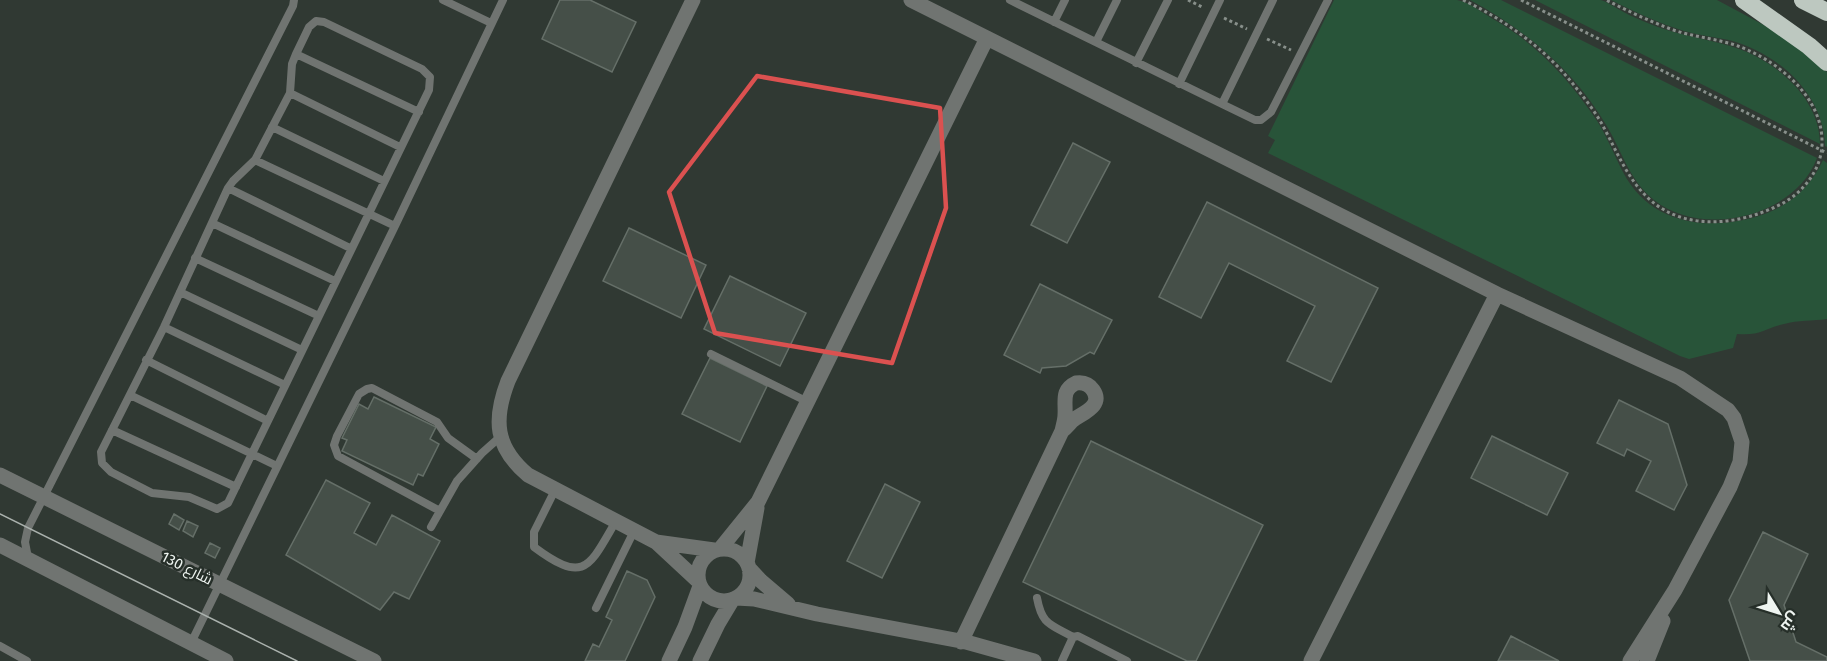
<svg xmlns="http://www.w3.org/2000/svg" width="1827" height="661" font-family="'Fira Sans',Cairo,sans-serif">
<rect width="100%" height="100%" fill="#303933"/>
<path fill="#285439" d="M1334,0C1363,0 1392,0 1421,0C1432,0 1446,0 1457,0C1469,2 1483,13 1493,19C1534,42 1567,77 1593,115C1606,133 1613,153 1623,172C1649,222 1702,231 1752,218C1785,209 1808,192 1823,160L1827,163V319C1813,321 1798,320 1784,324C1763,329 1761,336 1737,334L1733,348L1689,359L1680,356L1268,153L1275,140L1268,136Z
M1470,0H1501L1817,158C1795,217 1703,239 1654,200C1630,181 1623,154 1608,128C1575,72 1528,31 1470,0Z
M1535,0C1552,0 1584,0 1600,0C1606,1 1614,7 1620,10C1632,17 1645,22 1658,27C1686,37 1715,40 1742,50C1780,65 1820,100 1820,144Z
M1611,0H1717L1775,31L1811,57L1827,72V147L1825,146C1824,94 1778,53 1729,40C1714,37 1699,35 1684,31C1658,23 1635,12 1611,0Z"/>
<path fill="#454f48" stroke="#656f68" stroke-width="1.5" d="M560,0H590L636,22L612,72L542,39Z
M1073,143L1110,162L1067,243L1031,225Z
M1207,202L1378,288L1331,382L1287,361L1315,306L1229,263L1201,318L1159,297Z
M629,228L706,265L681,318L603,281Z
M730,276L806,313L780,366L704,329Z
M1040,284L1112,320L1094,354L1090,352L1066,366L1042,368L1040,373L1004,355Z
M710,358L767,386L740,442L682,414Z
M374,397L436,427L430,439L439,444L423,476L418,474L413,485L342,451L347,440L342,438L359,404L368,409Z
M1619,400L1668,424L1687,485L1674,510L1636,491L1651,461L1627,449L1624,456L1597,443Z
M1492,436L1568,473L1547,515L1471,478Z
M1091,441L1263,525L1196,661H1187L1023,582Z
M326,480L370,503L354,533L376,545L392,515L440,541L409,599L394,592L380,610L286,555Z
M885,484L920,502L882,578L847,561Z
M174,514L184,520L179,530L169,524Z
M187,521L198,526L193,537L183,531Z
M1763,532L1808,554L1784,605L1796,642L1827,657V661H1750L1729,600Z
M210,543L220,548L215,558L205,553Z
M627,571L647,580L655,597L625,661H585L593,644L599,647L612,620L606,617Z
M1511,636L1559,661H1498Z"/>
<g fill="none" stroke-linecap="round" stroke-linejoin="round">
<path stroke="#88908b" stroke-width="3" stroke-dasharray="3 3" stroke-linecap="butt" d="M1188,0L1204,8
M1463,0C1507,21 1547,50 1577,89C1586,100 1596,113 1603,126C1623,163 1636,202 1680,217C1714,228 1754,219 1785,202C1805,190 1822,168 1822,143C1823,97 1778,61 1738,46C1715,38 1691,37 1668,28C1647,20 1626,10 1606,0
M1521,0L1827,153
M1224,18L1247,29
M1267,39L1291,50"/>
<path stroke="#707471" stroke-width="8" d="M443,0L491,23
M1010,0L1222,104L1255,120H1261L1271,112L1328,0
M316,21L324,22L422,69L430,77L429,90L228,503L217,509L189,497L152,493L111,472L102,463L101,452L164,327L228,188L233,181L255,160L290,93L292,64L296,54L309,27Z
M1054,22L1065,0
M1096,42L1117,0
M296,54L419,112
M1136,63L1168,0
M1179,84L1220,0
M290,93L400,147
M1222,104L1273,0
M272,127L384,181
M255,160L395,226
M228,188L350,248
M212,223L335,281
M195,258L319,316
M180,292L302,350
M164,327L285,385
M711,354L808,402
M146,360L268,421
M130,395L277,466
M112,430L236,487
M555,490L534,532V547C585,585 589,567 616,521
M440,511L338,456L334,445L337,436L359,394L367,389L372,388L437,422L448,438L477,459
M431,527L457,481L482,453L500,437
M28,558L25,542L28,528L293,6L294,0
M1037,598C1042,625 1050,624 1073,637
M596,608L634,531
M191,643L395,226L503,0
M0,646L27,661
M1062,661L1073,637L1078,636L1127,661"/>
<path stroke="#707471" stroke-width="15" d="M693,0L508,381C493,420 495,447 528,475L656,542L698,581
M911,0L1497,294L1680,378L1728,410L1734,418L1742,442L1740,462L1730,487L1675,590L1630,661
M1076,383C1083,382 1089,384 1093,390C1104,406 1082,413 1072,421C1069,424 1066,428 1062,431C1063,426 1065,420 1065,415C1066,401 1061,390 1076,383Z
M0,475L374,661
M656,542L714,550
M0,545L226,661
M698 575a26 26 0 1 1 52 0a26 26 0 1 1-52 0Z
M720,549L758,502L987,38
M747,563L757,508
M749,568L761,581L788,604
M736,598L754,599L817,614L966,642L1034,661
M961,642L1062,431
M669,661L685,627L700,586
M700,661L718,624L733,599
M1311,661L1497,294
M1647,661L1663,621"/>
<path stroke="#bdc8c0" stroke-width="18" d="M1744,0L1809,46L1827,62
M1803,0L1827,12"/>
<path stroke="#abb2ae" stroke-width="1.5" d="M0,514L297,661"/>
</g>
<path fill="none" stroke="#db5150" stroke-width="4.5" stroke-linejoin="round" d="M757,76L940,108L946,208L892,363L715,333L669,192Z"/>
<g text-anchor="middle" stroke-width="5" stroke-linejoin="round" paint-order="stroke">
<g font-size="15" fill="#eef4f0" stroke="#262f29">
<text transform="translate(187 568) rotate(27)" y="5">شارع 130</text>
</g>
</g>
<g transform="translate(1779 613) rotate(128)" stroke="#262f29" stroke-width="4.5" paint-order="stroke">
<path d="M0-4.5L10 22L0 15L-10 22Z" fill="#eef4f0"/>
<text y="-9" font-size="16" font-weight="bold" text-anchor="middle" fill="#eef4f0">ش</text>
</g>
</svg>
